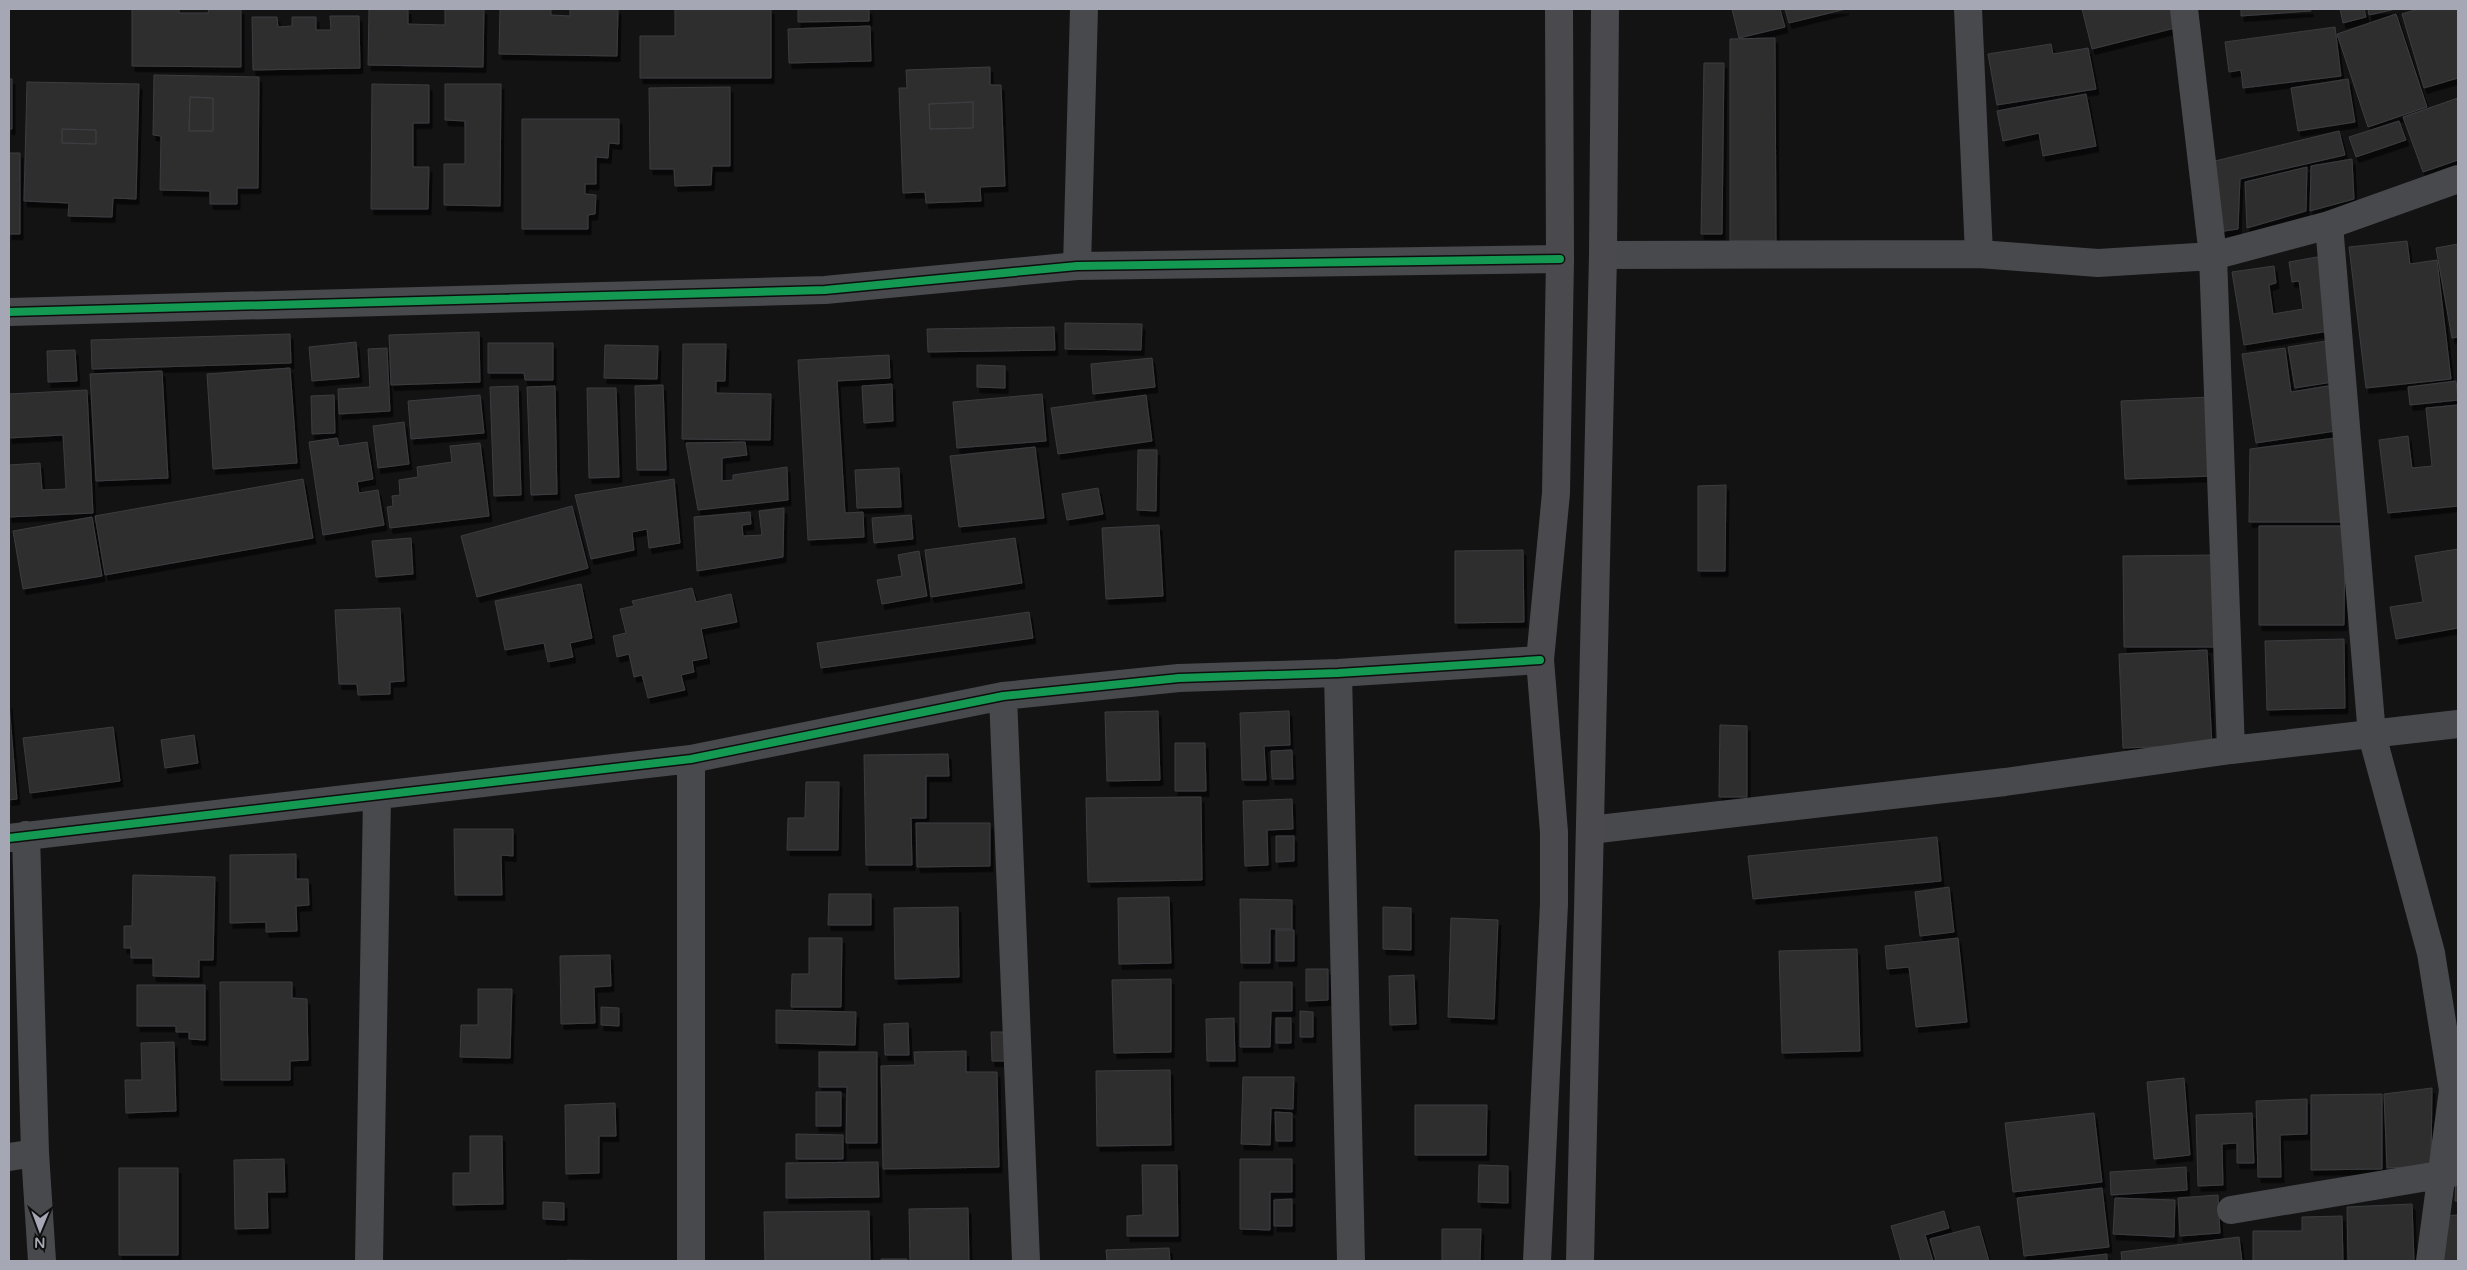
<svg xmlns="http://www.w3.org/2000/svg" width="2467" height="1270" font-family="'Varela Round',sans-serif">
<defs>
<filter id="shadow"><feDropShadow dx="3" dy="5.5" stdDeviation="0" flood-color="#0009"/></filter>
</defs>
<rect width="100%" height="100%" fill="#131314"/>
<path fill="#2e2e2f" stroke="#3c3d40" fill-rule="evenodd" filter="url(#shadow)" d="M132,9H179V13H208L209,9H241V67L132,66Z
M369,9H408V24L445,25V9H484L483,67L368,65Z
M500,9H551V15L570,16V9H618L617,56L499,54Z
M675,9H771V78H640V36H675Z
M798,9H869V21L798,22Z
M1732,9H1780L1785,27L1739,38Z
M1785,9H1846L1789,23Z
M2082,9H2175L2179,27L2092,49Z
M2241,9H2310L2311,11L2241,16Z
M2340,9H2364L2366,17L2343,23Z
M2368,9H2396L2369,15Z
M2418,9H2458V78L2424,88L2402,14Z
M2396,14L2427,107L2368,127L2337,34Z
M330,16H359L360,68L253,70L252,17H277L278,27L292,26V17H316V30H331Z
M870,26L871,61L789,63L788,29Z
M2335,27L2341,76L2243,88L2241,70L2229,72L2225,42Z
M1775,38L1776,241H1730V39Z
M2051,44L2053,54L2088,48L2096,89L1997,105L1988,54Z
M1704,63H1724L1722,234H1701Z
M990,67V85H1001L1005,186L980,187L981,201L926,203L925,192L903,193L899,88H907L906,70ZM973,102V128L930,129L929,104Z
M154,75L259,77L258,188H237V204H210V191L160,190L161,136L153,135ZM190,97L213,98V131H189Z
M9,79H12V129H9Z
M2348,79L2355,122L2298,131L2291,88Z
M27,82L139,84L136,199L113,198L112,217L68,216L69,203L24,201ZM62,129L96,130V144L62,143Z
M372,84L429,85V123H413V167H429L428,209H371Z
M445,84H501L500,206L444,205V164H465V121L445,120Z
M730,87V166H712L711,185L675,186L674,169H650L649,88Z
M2086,94L2096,146L2043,156L2039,133L2003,141L1997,111Z
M190,97L213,98V131H189Z
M2458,98V160L2423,172L2403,117Z
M973,102V128L930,129L929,104Z
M522,119H619V144L609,143L608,158L596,157V184H585V194L596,195L595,214L588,215V229H522Z
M2399,121L2406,140L2356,157L2349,137Z
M62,129L96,130V144L62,143Z
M2339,131L2345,155L2240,179L2238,229L2218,232L2215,161Z
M9,153H20V234H9Z
M2352,159L2354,199L2310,211L2311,166Z
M2307,167L2306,211L2247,228L2245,182Z
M2407,241L2410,264L2437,260L2451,379L2366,388L2349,247Z
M2458,244V337L2452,338L2436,248Z
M2323,256L2335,330L2244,345L2232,272L2274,266L2276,283L2269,285L2273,314L2303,309L2299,281L2292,282L2289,262Z
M1065,323L1142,324L1141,350L1065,349Z
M1054,327L1055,350L928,352L927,329Z
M479,332L480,382L391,385L389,335Z
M290,334L291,363L92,369L91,340Z
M2333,340L2339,381L2295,388L2288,347Z
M356,342L359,377L312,381L309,347Z
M488,343H553V380H525L524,373H488Z
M683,344H726L725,381H716V393L771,394L770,440L682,439Z
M605,345L658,346L657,379L604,378Z
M387,348L390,411L339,414L338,389L370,387L368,349Z
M2285,348L2291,392L2334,385L2342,430L2256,443L2242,354Z
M75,350L77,381L48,382L47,351Z
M889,355L890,378L837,381L845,513L863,512L864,537L808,540L798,360Z
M1152,358L1155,387L1093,394L1091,364Z
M977,365L1005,366V388L977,387Z
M290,368L297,463L213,469L207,374Z
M162,371L168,478L96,481L90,374Z
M2456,381L2458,400L2410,405L2408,387Z
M892,384L893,421L864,423L862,386Z
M663,385L666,470H637L635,386Z
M518,386L521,495L494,496L490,387Z
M555,386L557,494L531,495L527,387Z
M587,388H616L619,477L589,478Z
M87,390L93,513L9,517V465L40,463L42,490L66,489L63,435L9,438V394Z
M1042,394L1046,441L957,448L953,402Z
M334,395L335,433L312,434L311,396Z
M480,395L484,433L411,439L408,401Z
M1146,395L1152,441L1058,454L1051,408Z
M2211,397L2214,476L2125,479L2121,401Z
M2458,405V506L2388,513L2379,440L2408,436L2412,468L2432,466L2426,408Z
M404,422L409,464L378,468L373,426Z
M2343,437L2344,522H2249L2250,449Z
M337,438L339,446L367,442L373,479L357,482L359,493L378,490L384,525L323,535L309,442Z
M745,442L747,455L722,458V481L733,480V475L787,467L788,500L698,510L686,443Z
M480,443L489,516L390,528L387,507L393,506L392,496L400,495L399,480L418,477L417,467L452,462L450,446Z
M1035,447L1044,518L959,527L950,456Z
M1138,450H1157L1156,511L1137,510Z
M899,468L901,507L857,508L855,470Z
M303,479L313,538L105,575L95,516Z
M674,479L680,543L649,548L647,529L632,532L634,550L591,559L575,495Z
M1726,485L1725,571H1698V486Z
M1098,488L1103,514L1067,520L1062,494Z
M572,506L588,568L477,597L461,536Z
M784,508L783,557L697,571L694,517L750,512L751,524L742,525L743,536L762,535L759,511Z
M911,515L913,539L874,543L872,518Z
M92,517L102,576L23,589L13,531Z
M1159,525L1163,596L1106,599L1102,528Z
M2259,526H2345L2344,625H2259Z
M411,538L413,574L376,577L372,541Z
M1015,538L1022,583L931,597L925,550Z
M2458,549V628L2396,639L2390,607L2423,602L2415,556Z
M1523,550L1524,622L1455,623V551Z
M919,551L927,596L882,604L877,580L902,576L898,555Z
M2216,555L2217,647H2124L2123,556Z
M581,584L592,638L570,643L573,657L548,662L544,643L505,650L495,601Z
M692,588L696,602L731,594L737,622L701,629L707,658L692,661L694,672L681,675L685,690L648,698L642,675L634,677L629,654L617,657L613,636L626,633L620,609L634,606L632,601Z
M400,608L404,681L390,682V694L358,695L357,684H339L335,610Z
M1029,612L1033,638L821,668L817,643Z
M2344,639L2345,708L2267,710L2265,641Z
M2207,650L2212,745L2123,748L2119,654Z
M9,703L17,799L9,800Z
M1158,711L1160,780L1107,781L1105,712Z
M1289,711L1290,745L1264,746L1266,780H1242L1240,713Z
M1720,725L1747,726V797H1719Z
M113,727L120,781L30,793L23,738Z
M194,735L198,763L165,768L161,740Z
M1175,743H1205L1206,791H1175Z
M1292,750L1293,779H1272L1271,751Z
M948,754L949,776H926V818H911L912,865H866L864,755Z
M806,782H839L838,850H787L788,818H805Z
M1201,797L1202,880L1088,882L1086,798Z
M1292,799L1293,829L1267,830L1268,865L1245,866L1243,801Z
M916,823H990V866L917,867Z
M454,829H513V856L501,855L502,895H455Z
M1276,836H1294V861L1276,862Z
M1937,837L1941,881L1753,899L1748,856Z
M296,854V879H308L309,905L296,906L297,931L266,932V922L230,923V855Z
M133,875L215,877L213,960H199V977L153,976V958H131V948H124V926H132Z
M1949,887L1954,932L1920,936L1915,892Z
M829,894H871V925H828Z
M1169,897L1171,963L1119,964L1118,898Z
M1240,899L1292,900V929H1270V963H1241Z
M958,907L959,977L895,979L894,908Z
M1383,907L1411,908V950L1383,949Z
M1451,918L1498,920L1494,1019L1448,1017Z
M1276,930H1294V961H1276Z
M809,938H842L841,1007H791L792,974H809Z
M1958,938L1967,1022L1916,1027L1909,967L1887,969L1885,946Z
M1857,949L1860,1051L1782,1053L1779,951Z
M610,955L611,986L594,987L595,1023L561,1024L560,956Z
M1306,969H1328V1000L1306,1001Z
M1414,975L1416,1024L1390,1025L1389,976Z
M1171,979V1052L1114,1053L1112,980Z
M220,982H292V998L307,999L308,1060L290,1061V1080H221Z
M1240,982H1292V1011H1271L1270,1047H1240Z
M137,985H205V1040L189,1039V1032H176V1026H137Z
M478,989H512L510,1058L460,1057L461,1025H478Z
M601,1007L619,1008V1026L601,1025Z
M776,1010L856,1012L855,1045L776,1043Z
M1300,1011L1313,1012V1037H1300Z
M1234,1018L1235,1061H1207L1206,1019Z
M1276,1018H1291V1043H1276Z
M908,1023L909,1055H885L884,1024Z
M991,1032H1008V1061H992Z
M174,1042L176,1111L126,1113L125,1080H142L141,1043Z
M966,1051V1072H997L999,1167L883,1169L881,1066L915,1065L914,1052Z
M819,1052H877V1143H846L847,1087H819Z
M1170,1070L1171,1145L1097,1146L1096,1071Z
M1243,1077H1294L1293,1109L1271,1108L1270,1145L1241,1144Z
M2184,1078L2190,1155L2154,1159L2147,1082Z
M2432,1088L2431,1166L2387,1168L2384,1094Z
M816,1092H841V1126H816Z
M2382,1094V1169L2311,1170V1095Z
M2307,1099V1134L2280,1135L2281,1177H2258L2256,1101Z
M615,1103L616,1136H599V1173L566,1174L565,1105Z
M1415,1105H1487L1486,1155H1415Z
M1275,1112L1292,1113V1141H1276Z
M2094,1113L2102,1182L2013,1192L2005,1123Z
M2252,1113L2254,1163H2237V1143L2222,1144L2223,1185L2198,1186L2196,1115Z
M796,1134L843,1135V1159H796Z
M470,1136H502L503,1204L453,1205V1173H470Z
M284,1159L285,1192H267L268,1228L235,1229L234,1160Z
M1240,1159H1292V1192H1270V1230L1240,1229Z
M878,1162L879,1197L786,1198V1163Z
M1142,1165H1177L1178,1236H1127V1216L1143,1215Z
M1479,1165L1508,1166V1203L1478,1202Z
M2186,1167L2187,1190L2111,1195L2110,1172Z
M119,1168H178V1255H119Z
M2456,1178H2458V1201H2455Z
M2102,1188L2109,1247L2024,1256L2017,1198Z
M2218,1195L2220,1233L2180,1236L2178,1198Z
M2115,1198L2175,1200L2174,1237L2113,1234Z
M1292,1199V1226H1274V1200Z
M543,1202L564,1203V1220L543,1219Z
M2412,1204L2414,1261H2348L2347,1207Z
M968,1208L969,1261H910L909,1209Z
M869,1211L870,1261H765L764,1212Z
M1944,1211L1949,1228L1925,1235L1933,1261H1901L1891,1226Z
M2458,1215V1261H2442L2440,1216Z
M2342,1216L2343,1261H2253V1231H2302V1217Z
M1979,1226L1989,1261H1936L1930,1239Z
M1442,1229H1481L1480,1261H1442Z
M2239,1237L2242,1261H2122L2121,1252Z
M1169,1248L1170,1261H1107L1106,1250Z
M2107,1254V1261H2045Z
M881,1259H907V1261H881Z
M567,1260L626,1261H567Z"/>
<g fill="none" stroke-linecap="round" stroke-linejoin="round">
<path stroke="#48494c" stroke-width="28" d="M1968,9L1979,254
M2184,9L2213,256L2231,750
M2329,225L2372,735L2431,953L2453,1090L2430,1261
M1603,255L1979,254L2098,263L2213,256L2329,225L2458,179
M1077,266L1084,9
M9,312L825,290L1077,266L1560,259
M1338,673L1351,1261
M1003,696L1026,1261
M1590,830L2005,782L2231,750L2458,724
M26,835L35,1153L42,1261
M9,838L691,759L1003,696L1179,678L1338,673L1540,660
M9,1157L35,1153
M2231,1210L2457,1172
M369,1261L377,797
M691,1261V759"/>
<path stroke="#4a4a4e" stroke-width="28" d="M1537,1261L1554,904V832L1540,660L1556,493L1560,259L1559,9
M1580,1261L1603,255L1605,9"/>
<g stroke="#0e0e0f" stroke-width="11">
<path id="cycleway" d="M9,312L825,290L1077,266L1560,259
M9,838L691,759L1003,696L1179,678L1338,673L1540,660"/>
</g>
<use href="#cycleway" stroke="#139951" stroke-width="8"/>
</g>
<rect width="2467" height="1270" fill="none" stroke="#a5a8b4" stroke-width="20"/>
<g transform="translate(40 1230) rotate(181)" stroke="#0e0e0f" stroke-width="4" paint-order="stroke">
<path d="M0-4L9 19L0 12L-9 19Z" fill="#a5a8b4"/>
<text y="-8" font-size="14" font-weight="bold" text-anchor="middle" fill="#a5a8b4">N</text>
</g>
</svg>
